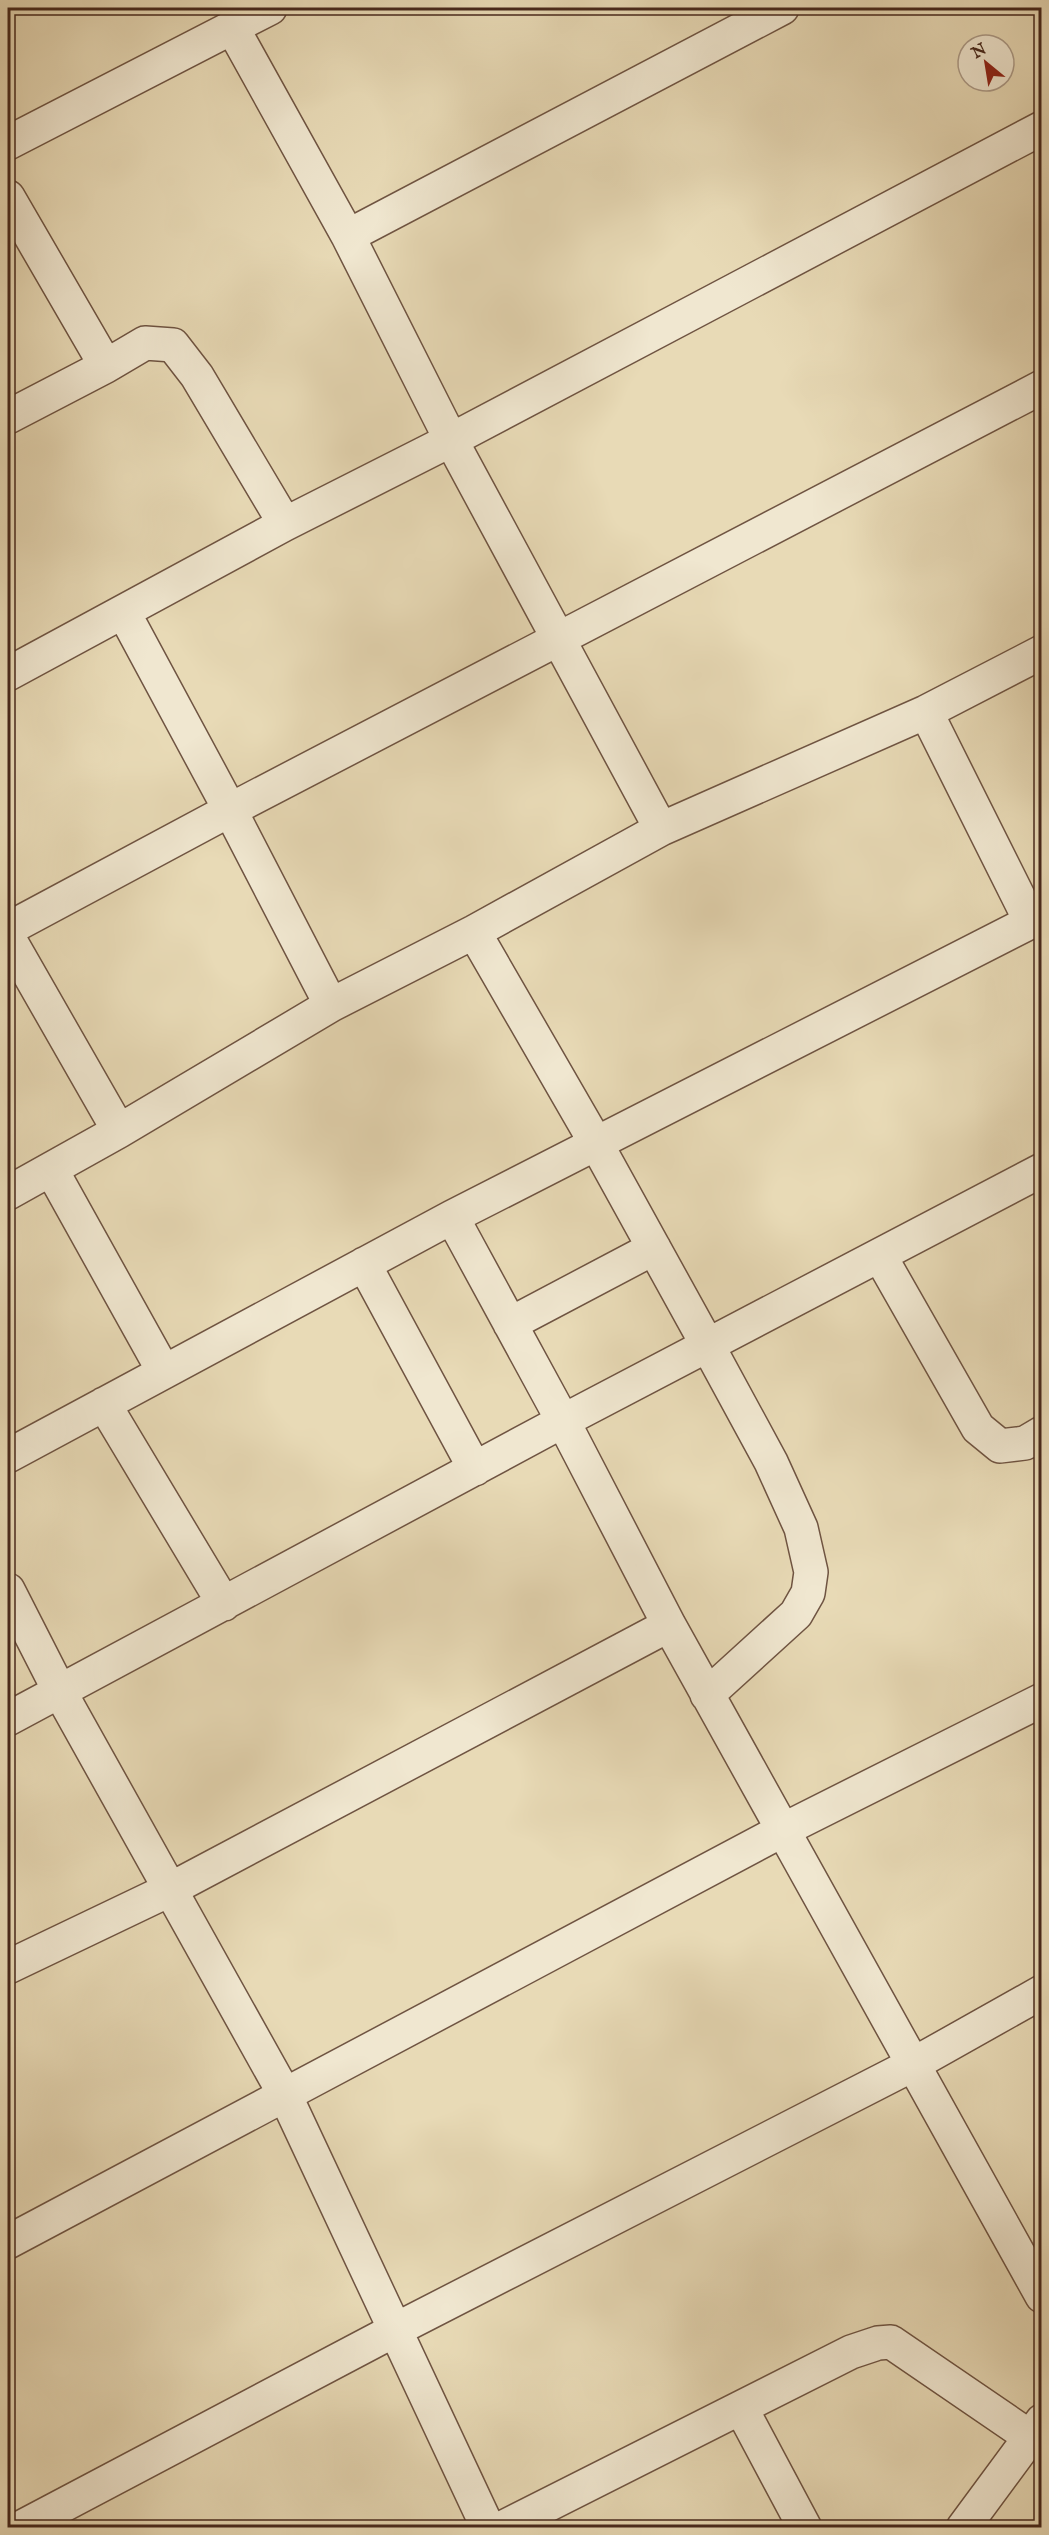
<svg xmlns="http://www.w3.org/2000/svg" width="1049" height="2535" font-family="'IM FELL English',serif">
<rect width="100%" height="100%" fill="#e8dab6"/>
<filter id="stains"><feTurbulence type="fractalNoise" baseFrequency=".00333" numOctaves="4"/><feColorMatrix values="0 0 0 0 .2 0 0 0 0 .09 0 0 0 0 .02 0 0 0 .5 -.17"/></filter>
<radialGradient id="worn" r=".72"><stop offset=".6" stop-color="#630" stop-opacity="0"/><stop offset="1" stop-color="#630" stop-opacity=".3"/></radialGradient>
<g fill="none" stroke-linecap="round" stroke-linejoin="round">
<g stroke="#6f5442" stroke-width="36">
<path id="minor" d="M232,27L348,236L451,440L661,829
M8,143L270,8
M8,197L106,366L8,417
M348,236L782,8
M106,366L145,343L173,345L197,376L285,524
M124,613L230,810L331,1005
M8,674L285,524L451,440L1042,128
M926,712L1031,922
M8,929L230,810L1042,387
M474,932L597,1145L708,1346L771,1462L801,1528L811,1572L808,1593L796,1614L707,1695
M8,937L119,1131
M51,1169L164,1372
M8,1193L119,1131L331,1005L474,932L661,829L926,712L1042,652
M452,1217L563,1421L669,1625L1042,2296
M880,1256L978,1428L1000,1446L1025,1443L1042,1433
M364,1264L475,1469
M510,1324L654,1248
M104,1404L224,1604
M8,1456L452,1217L1042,916
M8,1590L60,1692L285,2095L488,2528
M8,1719L563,1421L1042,1170
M8,1967L169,1890L669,1625
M741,2408L805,2528
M20,2528L395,2330L912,2065L1042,1992
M502,2528L851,2352L878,2343L891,2342L1030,2437
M963,2528L1042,2421"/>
</g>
<g stroke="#6f5442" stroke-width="36">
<path id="tertiary" d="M8,2242L783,1830L1042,1700"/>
</g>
<use href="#minor" stroke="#f0e7d0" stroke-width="33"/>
<use href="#tertiary" stroke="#f0e7d0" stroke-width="33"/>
</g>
<rect width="1049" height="2535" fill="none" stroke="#e8dab6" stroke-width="30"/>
<rect x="9" y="9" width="1031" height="2517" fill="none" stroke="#47281c" stroke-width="3"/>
<rect x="15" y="15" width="1019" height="2505" fill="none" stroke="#47281c" stroke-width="1.5"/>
<g transform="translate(986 63) rotate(330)"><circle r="28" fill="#f0e7d0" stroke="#ac9b88" stroke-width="1.5"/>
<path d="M0-4.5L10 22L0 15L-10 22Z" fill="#8f2418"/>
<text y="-9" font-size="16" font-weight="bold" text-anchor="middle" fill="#47281c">N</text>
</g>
<rect width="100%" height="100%" filter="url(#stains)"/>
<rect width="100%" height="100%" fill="url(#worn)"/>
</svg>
